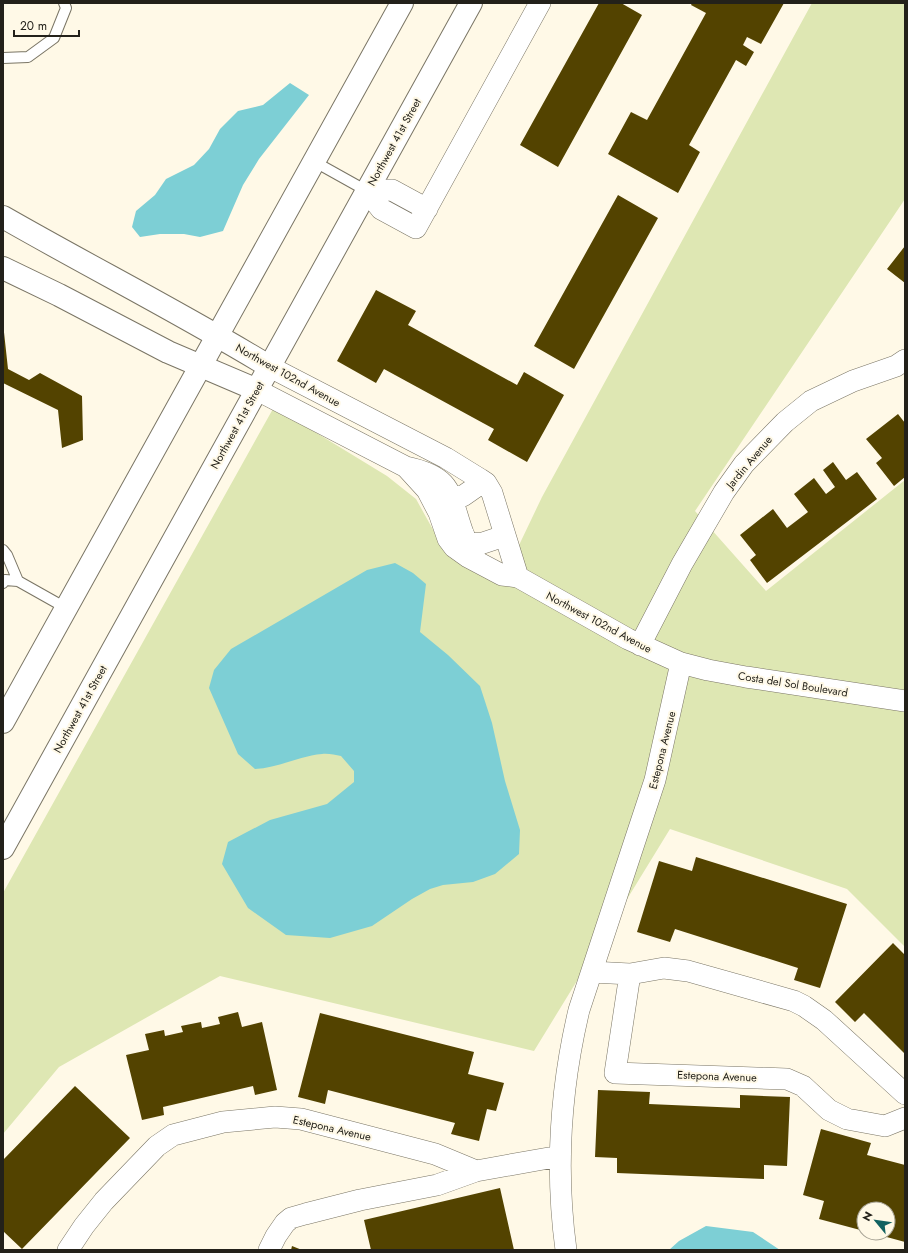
<svg xmlns="http://www.w3.org/2000/svg" width="908" height="1253" font-family="Jost,sans-serif">
<rect width="100%" height="100%" fill="#fff9e7"/>
<path fill="#dee7b3" d="M812,3H905V199L695,511L766,591L905,480V947L847,889L670,829L534,1051L220,976L59,1067L3,1134V893L274,407L387,476L416,499L436,535L500,585L542,497Z"/>
<path fill="#7dcfd5" d="M290,83L309,95L259,159L243,185L223,231L200,237L184,234H160L140,237L132,227L136,211L155,195L166,179L194,165L209,149L220,129L238,111L263,105Z
M395,563L413,573L426,584L420,632L448,655L480,686L492,723L505,781L520,830L519,854L495,874L473,882L443,885L430,889L412,899L372,926L330,938L286,935L248,908L222,864L228,842L270,820L327,804L354,782V771L341,756C335,755 328,753 322,754C299,756 278,768 255,769L238,754L209,688L214,670L231,649L367,570Z
M706,1226L753,1232L780,1250H669L679,1241Z"/>
<path fill="#534300" d="M599,3H621L642,15L558,167L520,145Z
M692,3H784L761,44L747,37L743,45L754,52L746,66L736,60L689,145L700,152L678,193L608,154L631,112L647,120L706,13L691,5Z
M618,195L658,218L574,369L534,346Z
M905,246V283L887,269Z
M376,290L416,311L408,325L517,385L524,372L564,395L527,462L488,440L494,429L384,369L376,383L337,361Z
M3,323L8,369L29,380L40,373L82,396L83,440L62,448L58,410L3,383Z
M898,414L905,423V477L894,486L876,463L882,458L866,439Z
M833,462L846,480L857,472L877,499L767,583L750,560L756,555L740,535L773,509L787,528L808,512L794,494L814,478L826,494L835,487L823,470Z
M696,857L847,904L820,988L794,980L798,968L675,929L670,942L637,932L659,861L692,871Z
M893,943L905,955V1054L864,1013L855,1022L835,1002Z
M238,1012L242,1027L262,1022L277,1090L255,1095L253,1086L163,1107L164,1115L142,1120L126,1055L149,1050L145,1034L164,1030L165,1036L183,1032L181,1026L201,1022L202,1028L220,1024L218,1017Z
M320,1013L474,1052L468,1074L504,1083L496,1111L487,1109L479,1141L451,1134L455,1123L328,1090L325,1104L298,1097Z
M75,1086L130,1138L22,1249L3,1231V1160Z
M598,1090L650,1092L649,1104L740,1108V1095L790,1097L787,1166L764,1165V1179L617,1173V1158L595,1157Z
M821,1129L871,1143L867,1155L905,1165V1242L872,1233H888V1209H864V1231L819,1219L824,1201L803,1195Z
M500,1188L514,1250H371L364,1220Z
M292,1246L302,1250H291Z"/>
<g fill="none" stroke-linecap="round" stroke-linejoin="round">
<g stroke="#7a7565" stroke-width="12">
<path id="service" d="M3,58L28,57L54,38L66,8L64,3
M315,162L367,191
M3,550L7,555L18,581
M3,583L5,580L18,581L66,608"/>
</g>
<g stroke="#7a7565" stroke-width="22">
<path id="minor" d="M367,191L381,209L416,228L540,3
M367,191L392,190L427,209
M270,367L446,458L480,479L486,483L492,493L518,577
M257,390L406,467C454,477 449,494 463,533C467,543 472,552 477,561
M406,467L427,490L439,513L448,539L454,547L468,557L502,575L518,577L628,639L681,663L708,670L746,677L905,701
M453,497L463,496L483,482
M468,544L483,543L504,536
M640,645L682,564L724,492L744,464L785,422L811,401L853,381L896,366L905,360
M592,972L630,974L664,968L688,971L794,1001L804,1006L824,1020L905,1094
M630,974L615,1073L787,1079L803,1086L829,1110L847,1119L885,1126L905,1118
M68,1250L84,1226L104,1201L157,1146L173,1135L223,1122L275,1117L301,1119L435,1154L476,1171
M269,1250L276,1236L285,1223L291,1218L305,1214L360,1200L437,1185L476,1171L560,1156
M566,1250C555,1169 560,1090 579,1010L655,780L681,663"/>
</g>
<g stroke="#7a7565" stroke-width="24">
<path id="tertiary" d="M3,217C92,268 183,314 270,367
M3,268L59,295L168,352L257,390"/>
</g>
<g stroke="#7a7565" stroke-width="24">
<path id="primary" d="M3,722L402,3
M3,848L471,3"/>
</g>
<use href="#service" stroke="#fff" stroke-width="10"/>
<use href="#minor" stroke="#fff" stroke-width="21"/>
<use href="#tertiary" stroke="#fff" stroke-width="22"/>
<use href="#primary" stroke="#fff" stroke-width="22"/>
</g>
<g text-anchor="middle" stroke-width="4" stroke-linejoin="round" paint-order="stroke">
<g font-size="11" fill="#23211a" stroke="#fff9e7">
<text transform="translate(394 142) rotate(-61)" y="4">Northwest 41st Street</text>
<text transform="translate(288 375) rotate(29)" y="4">Northwest 102nd Avenue</text>
<text transform="translate(237 425) rotate(-61)" y="4">Northwest 41st Street</text>
<text transform="translate(749 462) rotate(-50)" y="4">Jardin Avenue</text>
<text transform="translate(599 622) rotate(28)" y="4">Northwest 102nd Avenue</text>
<text transform="translate(793 684) rotate(9)" y="4">Costa del Sol Boulevard</text>
<text transform="translate(80 709) rotate(-61)" y="4">Northwest 41st Street</text>
<text transform="translate(662 750) rotate(-76)" y="4">Estepona Avenue</text>
<text transform="translate(717 1076) rotate(2)" y="4">Estepona Avenue</text>
<text transform="translate(332 1128) rotate(13)" y="4">Estepona Avenue</text>
</g>
</g>
<rect width="908" height="1253" fill="none" stroke="#23211a" stroke-width="8"/>
<g transform="translate(876 1221) rotate(299)"><circle r="19" fill="#fff9e7" stroke="#a7a395"/>
<path d="M0-3L7 15L0 10L-7 15Z" fill="#126261"/>
<text y="-6" font-size="11" font-weight="bold" text-anchor="middle" fill="#23211a">N</text>
</g>
<path d="M14 30v6h65v-6" fill="none" stroke="#23211a" stroke-width="2"/>
<text x="20" y="30" font-size="12" fill="#23211a" stroke="#fff9e7" stroke-width="3" paint-order="stroke">20 m</text>
</svg>
